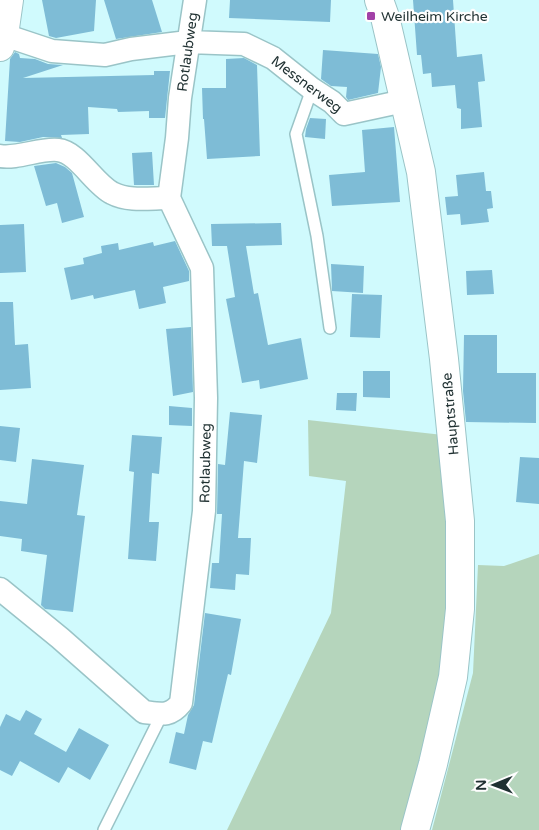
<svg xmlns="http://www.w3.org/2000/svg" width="539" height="830" font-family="'Varela Round',sans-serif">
<rect width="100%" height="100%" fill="#d0fafd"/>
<path fill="#b5d5bc" d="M308,420L443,435L447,491L448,641L405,830H227L331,613L346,481L309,476Z
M539,554V830H432L473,673L478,565L504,566Z"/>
<path fill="#7ebcd6" d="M42,0H96L94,31L56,38L49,36Z
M104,0H152L162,32L116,39Z
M230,0H331L330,22L229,18Z
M413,0H453L457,57L482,54L485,81L478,82L482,127L461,129V109L457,108L455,85L432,87L431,73L423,74L421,55H417Z
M323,50L378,54L381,67L378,93L348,100L346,97L347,87L331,86L321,79Z
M15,52L19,54L20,58L35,59L48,64L63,65L23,78L154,75V71H170L165,118H149V111L118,112L117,109L88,107L89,134L61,135L62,138L43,137L20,142L5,141L10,59Z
M244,58L257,65L260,156L207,159L204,119H203L202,88H226V59Z
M310,118L326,119L325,139L305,137L306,129Z
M394,127L400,202L332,206L329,175L365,172L362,130Z
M152,152L154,185H134L132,153Z
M56,163L65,167L72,173L84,217L62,223L57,203L46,206L34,166Z
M484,172L486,191H491L493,208L487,209L489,222L461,225L460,214L447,215L445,197L458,196L456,175Z
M281,223L282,245L246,246L254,294L258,293L268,345L301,338L308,379L260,389L259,380L242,383L226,299L235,297L227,246H212L211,224Z
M24,224L26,272L0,273V225Z
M175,241L189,271V281L163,287L166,303L139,309L135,290L94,299L93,295L71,300L64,268L84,264L83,258L102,253L101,246L118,243L119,250L153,242L154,246Z
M331,264L364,266L363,293L332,291Z
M492,270L494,294L467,295L466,271Z
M352,294L382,295L380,338L350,337Z
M0,302H13L15,345L28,344L31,388L0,390Z
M191,327L193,392L173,396L166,329Z
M464,335H497V373H536V423L466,422L463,391Z
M363,371H390V398L363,397Z
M337,393H357L356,411L336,410Z
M169,406L192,408V426L169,425Z
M230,412L262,415L257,463L244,461L238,538H251L249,575L236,574L235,590L210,588L212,563H219L222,514H217L218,464L225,465Z
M0,426L20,428L16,462L0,460Z
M132,435L162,437L159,474L152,473L149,522H159L156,561L128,559L134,472L129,471Z
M520,457L539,458V504L516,502Z
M32,459L84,465L77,515L85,516L73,612L45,609L41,605L47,555L21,551L22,539L0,536V501L27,504Z
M205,613L241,619L231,675L228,674L212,743L203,741L196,770L169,763L176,732L184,734L188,715L194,705Z
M26,710L42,719L34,734L66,752L79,728L109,745L90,780L68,767L59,783L20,761L12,776L0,770V727L6,714L20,721Z"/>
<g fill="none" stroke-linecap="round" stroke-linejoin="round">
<g stroke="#9ac4c7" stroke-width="14">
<path id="lane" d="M312,89L296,134L317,236L330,328
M104,830L162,714"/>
</g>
<g stroke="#9ac4c7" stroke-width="25">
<path id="street" d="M4,35L52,51L105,55L131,49L188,42L244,44L273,58L312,89L332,102L344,114L404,101
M0,156C18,159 40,148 58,150C78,152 94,184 112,193C129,202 150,198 169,198
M0,589L60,638L144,712C161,714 170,717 181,703L204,511L206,398L202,268L169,198L177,138L180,98L195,0"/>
</g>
<g stroke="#9ac4c7" stroke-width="30">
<path id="secondary" d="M379,0L385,17L421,172L444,359L460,521V609L453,677L433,764L415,830
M0,47L4,35L9,0"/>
</g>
<use href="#lane" stroke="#fff" stroke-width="11"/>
<use href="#street" stroke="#fff" stroke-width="22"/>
<use href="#secondary" stroke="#fff" stroke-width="28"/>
</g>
<rect fill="#a240a7" stroke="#fefefe" stroke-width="2" x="366" y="11" width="10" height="10" rx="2.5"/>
<g text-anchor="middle" stroke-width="4.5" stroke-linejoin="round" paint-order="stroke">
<g font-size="14" fill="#1f3031" stroke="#fefefe" text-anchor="start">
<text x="381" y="21">Weilheim Kirche</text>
</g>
<g font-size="14" fill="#1f3031" stroke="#fefefe">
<text transform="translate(187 52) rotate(-82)" y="5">Rotlaubweg</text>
<text transform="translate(307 84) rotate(37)" y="5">Messnerweg</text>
<text transform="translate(450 414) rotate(-95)" y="5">Hauptstraße</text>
<text transform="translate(205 463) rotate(-89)" y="5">Rotlaubweg</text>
</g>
</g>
<g transform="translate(494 785) rotate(269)" stroke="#fefefe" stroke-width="4" paint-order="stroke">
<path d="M0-4L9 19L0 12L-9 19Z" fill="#1f3031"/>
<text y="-8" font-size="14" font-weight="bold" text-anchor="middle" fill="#1f3031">N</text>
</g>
</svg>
